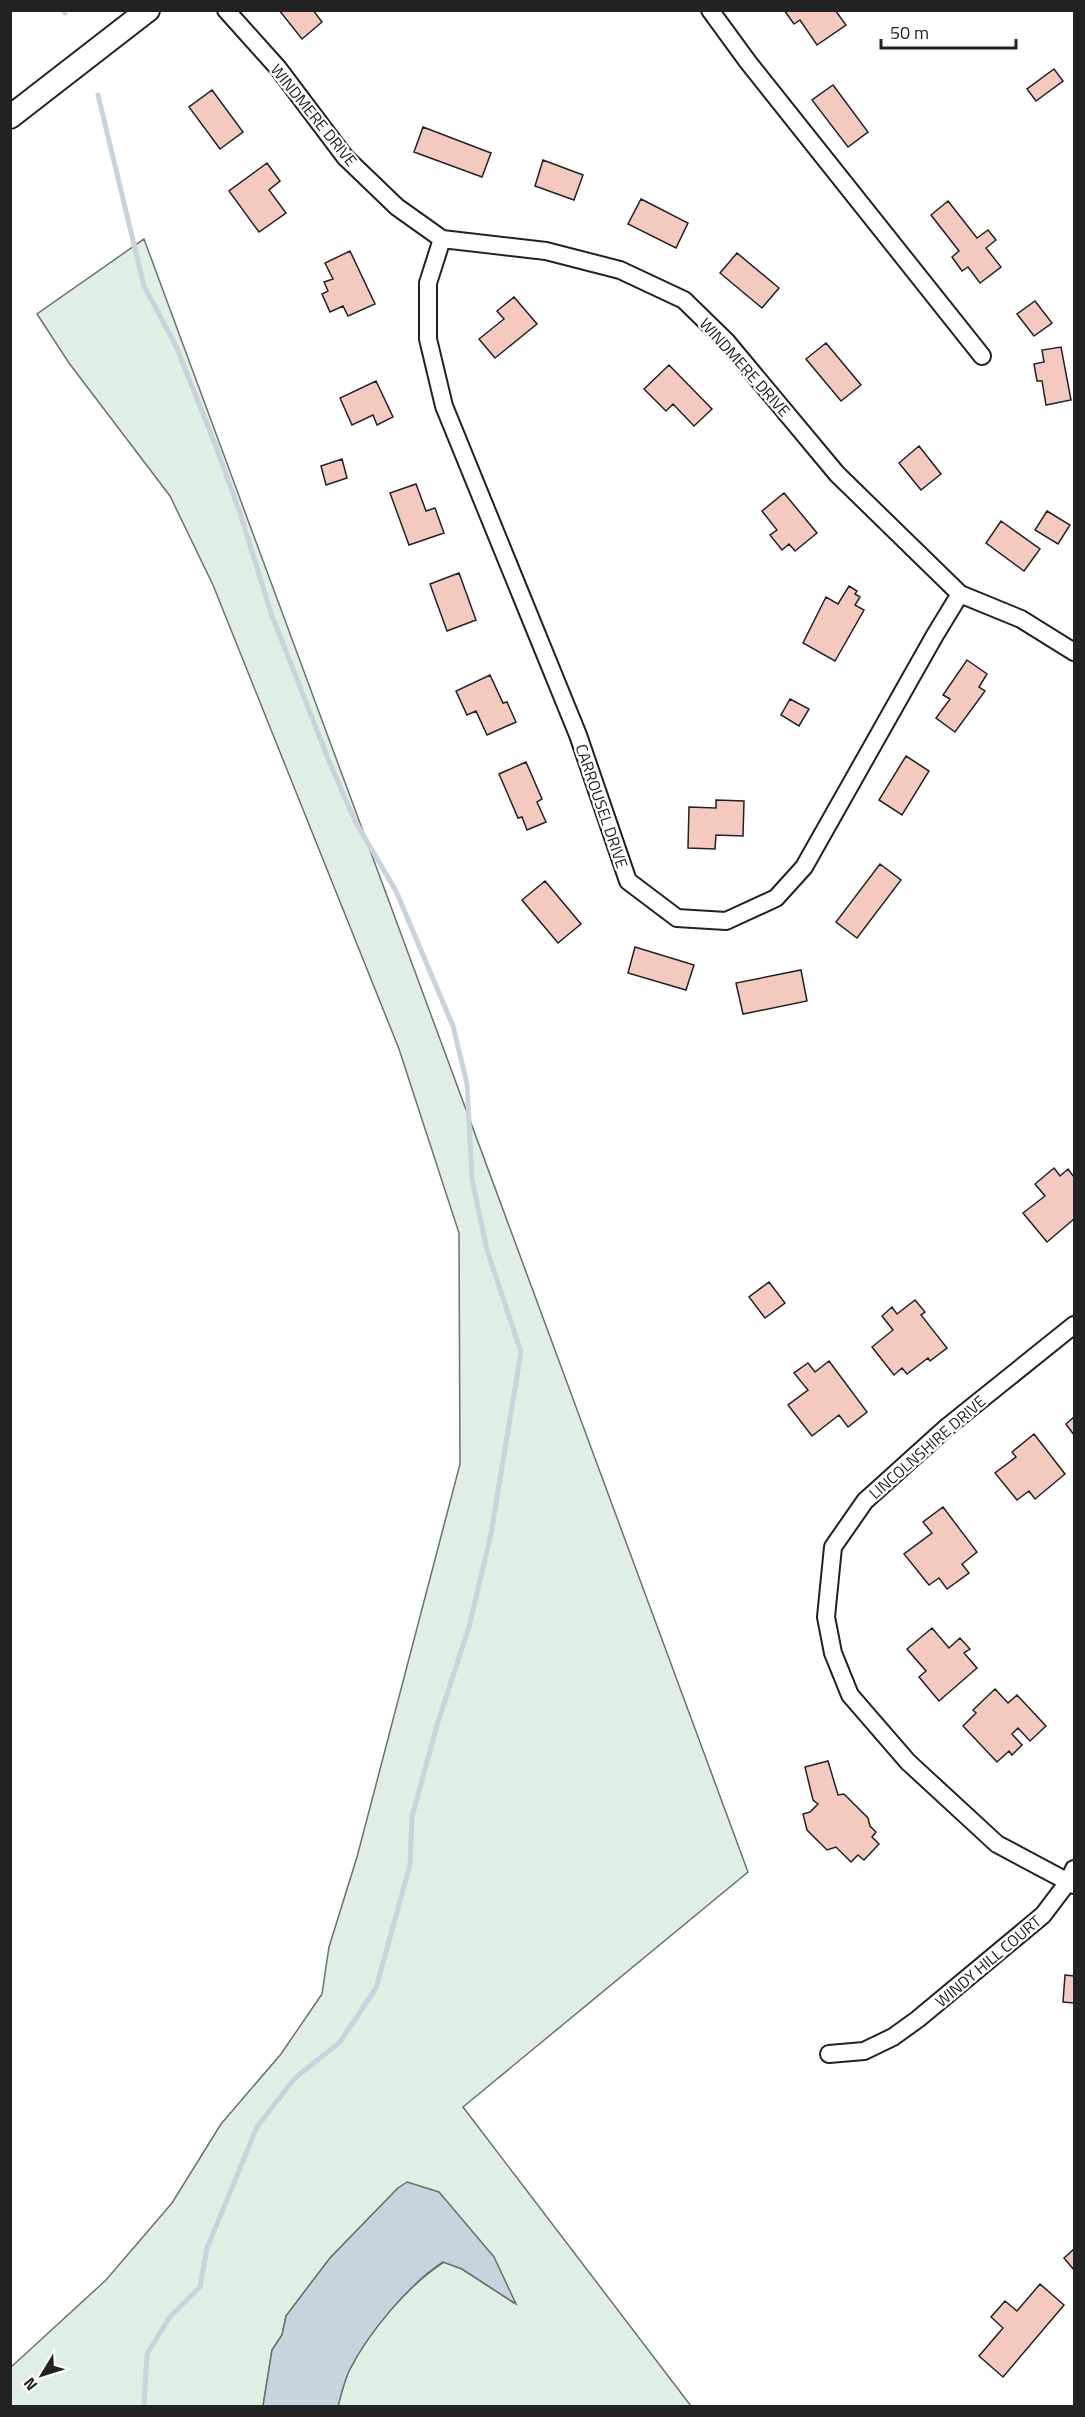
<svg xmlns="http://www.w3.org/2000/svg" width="1085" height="2417" font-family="'Titillium Web',sans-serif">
<rect width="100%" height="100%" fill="#fff"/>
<path fill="#e0efe3" stroke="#6f6f6f" stroke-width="1.5" d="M144,239L748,1872L463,2107L691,2406H338C341,2395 344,2382 349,2371C368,2333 408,2285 444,2262L462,2269L514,2303L398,2188L330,2258L286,2316L282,2335L272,2350L263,2406H11L10,2368L106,2280L172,2203L221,2124L281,2054L322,1994L329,1947L357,1857L460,1464L459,1233L399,1049L213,585L170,496L69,363L37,314Z"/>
<path fill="#c7d3dd" stroke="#6f6f6f" stroke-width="1.5" d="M407,2182L439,2192L494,2257L516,2304L462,2269L443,2262C408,2285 368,2333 349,2371C344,2382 341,2395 338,2406H263L272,2350L282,2335L286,2316L330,2258L398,2188Z"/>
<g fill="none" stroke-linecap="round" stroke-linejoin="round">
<path stroke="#c7d3dd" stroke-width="5" d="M64,10L65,13
M98,95L144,286L176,346L215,444L240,513L271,613L329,761L355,821L396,891L453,1026L467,1084L472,1179L487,1250L521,1352L491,1534L469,1627L437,1725L412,1817L410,1865L376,1988L340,2042L295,2078L257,2127L207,2248L200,2287L169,2318L147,2354L144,2406"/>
</g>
<path fill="#f3c9c0" stroke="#222" stroke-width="1.5" d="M279,10H313L322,22L302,39Z
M784,10H835L846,25L817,45L800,20L794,24Z
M1054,69L1063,81L1036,101L1027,89Z
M833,85L868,132L848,147L812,100Z
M212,90L243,132L220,149L189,107Z
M423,127L491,153L482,177L414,152Z
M543,160L583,175L574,200L535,186Z
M267,163L280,181L269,190L286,213L259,232L229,191Z
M641,199L688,223L676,248L628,224Z
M948,201L977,238L988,230L996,240L986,248L1001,267L980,283L968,267L962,271L952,257L959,251L931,215Z
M350,251L375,304L348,316L343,306L330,312L322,294L328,291L324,282L333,279L325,263Z
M737,253L779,288L762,308L720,273Z
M514,297L537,324L495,358L479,339L504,319L497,311Z
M1035,301L1052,323L1034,336L1017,314Z
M826,343L861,385L841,401L806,359Z
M1061,347L1071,400L1046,405L1042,381H1037L1034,364L1044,362L1042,350Z
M669,365L712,409L694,426L673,404L666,411L644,389Z
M376,381L393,417L377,425L373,415L352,425L340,398Z
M919,446L941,474L921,490L899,463Z
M342,459L347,478L326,485L321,466Z
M416,484L426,511L435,508L444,533L409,545L390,493Z
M784,493L817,533L795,551L789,544L782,550L770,535L777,530L762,511Z
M1047,511L1070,525L1058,544L1035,530Z
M1001,521L1040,549L1024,571L986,543Z
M459,573L476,620L447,631L430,584Z
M849,586L857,591L855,594L860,597L855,605L864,610L835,661L803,643L826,597L838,604Z
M967,660L987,674L979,687L985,691L955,732L936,718L950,699L943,695Z
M490,675L503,703L507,702L516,722L487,735L476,711L467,715L456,691Z
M790,699L809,709L799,726L781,715Z
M906,756L929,771L902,815L879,800Z
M526,762L542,799L537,802L546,822L527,830L522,817L518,818L499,774Z
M716,800L744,801L743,836L716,835L715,849L688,848L689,807L716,808Z
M880,864L901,880L857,938L836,922Z
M545,881L581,924L558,943L522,900Z
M635,947L694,965L686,990L628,973Z
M801,970L807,1001L743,1014L736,983Z
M1054,1168L1060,1176L1068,1169L1074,1177V1219L1047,1242L1023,1213L1045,1196L1035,1184Z
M769,1282L785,1303L765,1318L749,1297Z
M915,1300L925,1312L921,1315L947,1348L930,1361L928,1358L907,1374L902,1368L894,1375L872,1347L893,1330L882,1316L892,1307L897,1314Z
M829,1361L867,1412L848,1427L839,1415L812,1436L788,1405L808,1390L794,1373L808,1363L815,1372Z
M1074,1417V1435L1066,1424Z
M1034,1434L1065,1474L1035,1499L1029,1491L1017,1500L995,1473L1016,1457L1012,1452Z
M943,1507L977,1552L962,1564L969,1573L947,1589L939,1578L929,1585L904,1554L932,1533L923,1522Z
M932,1628L949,1648L960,1638L970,1649L964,1653L977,1668L939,1701L919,1677L926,1671L907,1649Z
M995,1689L1008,1703L1017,1695L1046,1726L1030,1741L1018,1728L1012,1734L1022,1745L1012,1755L1009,1751L997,1762L963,1726L976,1713L973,1710Z
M828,1761L838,1795L844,1794L868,1818L870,1826L876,1832L872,1837L879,1844L864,1860L858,1855L851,1862L836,1847L827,1850L807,1830L803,1814L810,1812L818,1804L813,1800L805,1767Z
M1065,1975L1074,1976V2003L1063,2002Z
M1074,2249V2270L1064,2258Z
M1040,2284L1064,2305L1003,2377L979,2356L1003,2328L991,2317L1005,2301L1017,2311Z"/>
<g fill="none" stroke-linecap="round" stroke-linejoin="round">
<g stroke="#222" stroke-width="20">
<path id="minor" d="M226,10L278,68L345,157L397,207L442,239L546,251L620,270L684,300L727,342L837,474L960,594L1021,619L1074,652
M710,10L748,62L982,356
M442,239L428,283V339L444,406L578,735L628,881L677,918L726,921L776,898L804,867L935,635L960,594
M1074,1325L947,1427L865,1501L833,1547L826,1617L833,1653L850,1695L908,1762L997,1844L1074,1885
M829,2054L864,2051L893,2037L918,2019L1043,1915L1068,1882L1074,1869"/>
</g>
<g stroke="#222" stroke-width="26">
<path id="secondary" d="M10,117L148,10"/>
</g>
<use href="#minor" stroke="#fff" stroke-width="16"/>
<use href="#secondary" stroke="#fff" stroke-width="22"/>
</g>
<g text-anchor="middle" stroke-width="4.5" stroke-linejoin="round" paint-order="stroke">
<g font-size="16" fill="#222" stroke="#fff">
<text transform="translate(314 115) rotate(51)" y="6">WINDMERE DRIVE</text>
<text transform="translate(745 367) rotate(48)" y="6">WINDMERE DRIVE</text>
<text transform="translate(602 806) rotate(71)" y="6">CARROUSEL DRIVE</text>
<text transform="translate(927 1447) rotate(-41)" y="6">LINCOLNSHIRE DRIVE</text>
<text transform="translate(988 1961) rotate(-40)" y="6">WINDY HILL COURT</text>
</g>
</g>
<rect width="1085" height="2417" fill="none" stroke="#222222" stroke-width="24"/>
<g transform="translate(42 2375) rotate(232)" stroke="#ffffff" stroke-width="4.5" paint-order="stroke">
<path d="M0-4.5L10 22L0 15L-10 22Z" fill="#222222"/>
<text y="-9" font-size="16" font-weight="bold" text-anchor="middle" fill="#222222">N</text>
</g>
<path d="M881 39v9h135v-9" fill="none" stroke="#222222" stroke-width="3"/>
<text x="890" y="39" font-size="18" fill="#222222" stroke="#ffffff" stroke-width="4.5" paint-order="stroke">50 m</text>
</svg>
